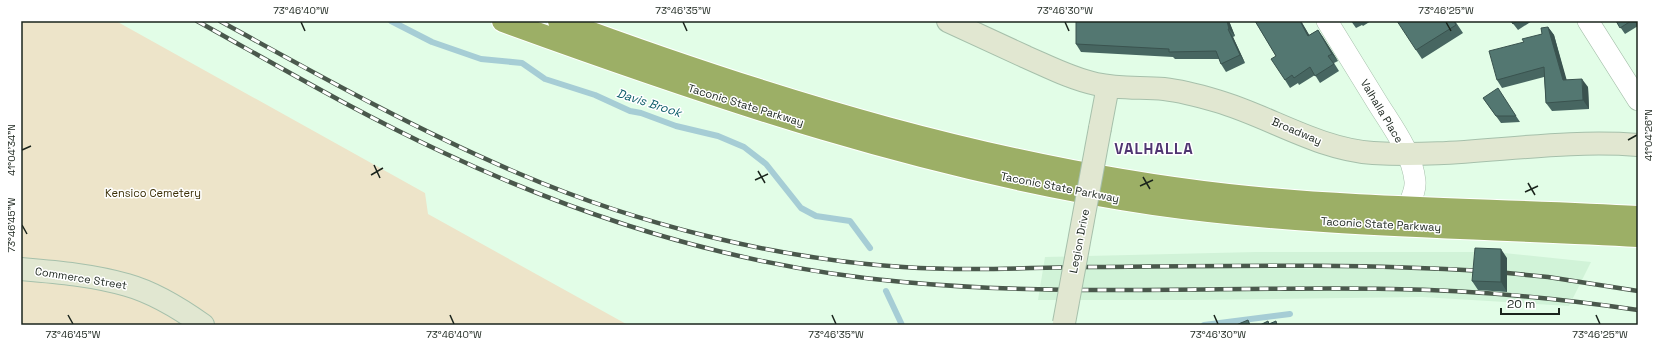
<svg xmlns="http://www.w3.org/2000/svg" width="1659" height="346" font-family="'Space Grotesk',sans-serif">
<rect width="100%" height="100%" fill="#e2fde7"/>
<path fill="#d1f3d8" d="M1256,252H1494L1591,262L1569,306L1422,297L1190,300H1038L1045,257Z"/>
<path fill="#ede4c9" d="M21,21H116L425,193L428,214L628,325H21Z"/>
<g fill="none" stroke-linecap="round" stroke-linejoin="round">
<path stroke="#a6cdd5" stroke-width="6" d="M391,21L432,42L481,59L522,63L545,79L595,95L630,111L641,113L676,126L718,136L744,147L766,164L801,208L816,216L850,221L870,248
M886,291L902,325
M1204,325L1290,314"/>
<g stroke="#a6c0ab" stroke-width="22">
<path id="street" d="M1327,21C1343,47 1359,73 1375,99C1390,124 1412,151 1415,181C1416,190 1411,199 1408,207
M1588,21L1638,100"/>
</g>
<g stroke="#a6c0ab" stroke-width="24">
<path id="secondary" d="M948,21C974,33 1000,45 1026,57C1049,67 1072,79 1096,84C1119,89 1142,87 1164,89C1182,91 1200,96 1217,101C1269,116 1317,149 1373,153C1461,159 1549,138 1638,145
M1100,128L1108,86
M21,269C56,272 93,275 127,285C152,292 182,310 203,325"/>
</g>
<g stroke="#fff" stroke-width="24">
<path id="highway" d="M503,21C715,98 930,171 1154,204C1315,227 1477,227 1638,236
M559,21C775,101 998,169 1228,195C1364,210 1502,209 1638,217"/>
</g>
<use href="#street" stroke="#fff" stroke-width="21"/>
<use href="#secondary" stroke="#e1e7d1" stroke-width="22"/>
<use href="#highway" stroke="#9caf66" stroke-width="22"/>
<g stroke="#4a584c" stroke-width="4.5">
<path id="rail" d="M197,21C278,66 358,113 442,152C587,220 743,268 903,282C1065,297 1228,286 1391,289C1474,290 1556,298 1638,310
M220,21C318,75 416,130 520,174C637,224 776,259 903,267C964,271 1026,268 1088,267C1219,266 1352,263 1483,271
M1497,272L1548,277L1638,291"/>
</g>
<use href="#rail" stroke="#fff" stroke-width="3" stroke-dasharray="9" stroke-linecap="butt"/>
<g stroke="#a6c0ab" stroke-width="24" stroke-linecap="butt">
<path id="secondary-bridge" d="M1064,323L1100,128"/>
</g>
<use href="#secondary-bridge" stroke="#e1e7d1" stroke-width="22"/>
</g>
<path fill="#476661" d="M1159,21H1229L1235,36L1233,37L1245,63L1226,72L1221,64L1219,59H1175L1173,57L1081,52L1076,44Z
M1255,21H1301L1309,35L1318,30L1338,61L1334,63L1339,71L1320,83L1315,75L1299,85L1298,83L1290,88L1285,80L1276,56Z
M1351,21H1371L1363,26L1362,25L1356,28Z
M1455,21L1463,33L1422,59L1416,50Z
M1511,21H1532L1518,30Z
M1616,21H1638V26L1625,34Z
M1548,27L1554,35L1566,80L1588,87L1589,109L1552,111L1546,103L1544,77L1502,88L1497,80L1524,42L1542,34Z
M1502,95L1520,122L1501,123L1483,98Z
M1507,258V292L1478,290L1472,281Z"/>
<path fill="#3a534f" d="M1227,21H1229L1235,36L1229,29Z
M1300,21H1301L1314,43L1308,36Z
M1548,27L1554,35L1569,88L1563,80Z
M1228,29L1233,37L1245,63L1240,55Z
M1318,30L1323,37L1338,61L1332,54Z
M1582,79L1588,87L1589,109L1583,100Z
M1501,249L1507,258V292L1501,282Z"/>
<path fill="#537771" stroke="#3a534f" d="M1076,21H1227L1229,29H1228L1240,55L1221,64L1216,51L1169,52V49L1076,44Z
M1255,21H1300L1308,36L1318,30L1332,54L1328,56L1334,64L1315,76L1310,67L1294,78L1292,75L1285,80L1271,59L1276,56Z
M1397,21H1454L1456,25L1416,50Z
M1511,21H1517L1513,24Z
M1616,21H1631L1620,28Z
M1548,27L1563,80L1582,79L1583,100L1546,103L1544,67L1497,80L1489,51L1524,42L1522,39L1542,34L1541,28Z
M1498,88L1516,116H1496L1483,98Z
M1475,248L1501,249V282L1472,281Z
M1248,320L1250,325H1236Z
M1268,321L1269,324L1276,321L1277,325H1260Z"/>
<path fill="none" stroke="#1a241c" stroke-width="1.5" d="M301,22L305,31M683,22L687,31M1065,22L1069,31M1446,22L1451,31M1628,140L1637,135M22,150L31,146M374,165L380,178M758,171L765,183M371,175L383,168M1143,177L1150,189M755,180L768,174M1528,183L1535,195M1140,186L1153,180M1525,192L1538,186M22,225L27,234M68,315L73,324M450,315L454,324M832,315L836,324M1214,315L1218,324M1596,315L1600,324"/>
<g text-anchor="middle" stroke-width="3" stroke-linejoin="round" paint-order="stroke">
<g font-size="11" fill="#1a241c" stroke="#fff">
<text transform="translate(746 105) rotate(17)" y="4">Taconic State Parkway</text>
<text transform="translate(1382 111) rotate(59)" y="4">Valhalla Place</text>
<text transform="translate(1297 131) rotate(23)" y="4">Broadway</text>
<text transform="translate(1060 187) rotate(11)" y="4">Taconic State Parkway</text>
<text transform="translate(1381 224) rotate(3)" y="4">Taconic State Parkway</text>
<text transform="translate(1079 241) rotate(-79)" y="4">Legion Drive</text>
<text transform="translate(81 278) rotate(9)" y="4">Commerce Street</text>
</g>
<g font-size="11" fill="#3c3007" stroke="#fff">
<text x="153" y="197">Kensico Cemetery</text>
</g>
<g font-size="12" font-style="italic" fill="#0d5d6a" stroke="#fff">
<text transform="translate(649 103) rotate(18)" y="4">Davis Brook</text>
</g>
<g font-size="15" font-weight="bold" letter-spacing="1" fill="#4f3571" stroke="#fff">
<text x="1154" y="154">VALHALLA</text>
</g>
</g>
<rect width="1659" height="346" fill="none" stroke="#ffffff" stroke-width="44"/>
<path d="M1501 308v6h58v-6" fill="none" stroke="#1a241c" stroke-width="2"/>
<text x="1507" y="308" font-size="12" fill="#1a241c" stroke="#ffffff" stroke-width="3" paint-order="stroke">20 m</text>
<rect x="22" y="22" width="1615" height="302" fill="none" stroke="#1a241c" stroke-width="1.5"/>
<g font-size="10" text-anchor="middle" fill="#1a241c">
<text x="301" y="14">73°46'40"W</text>
<text x="683" y="14">73°46'35"W</text>
<text x="1065" y="14">73°46'30"W</text>
<text x="1446" y="14">73°46'25"W</text>
<text transform="translate(1648 135) rotate(-90)" y="4">41°04'26"N</text>
<text transform="translate(11 150) rotate(-90)" y="4">41°04'34"N</text>
<text transform="translate(11 225) rotate(-90)" y="4">73°46'45"W</text>
<text x="73" y="338">73°46'45"W</text>
<text x="454" y="338">73°46'40"W</text>
<text x="836" y="338">73°46'35"W</text>
<text x="1218" y="338">73°46'30"W</text>
<text x="1600" y="338">73°46'25"W</text>
</g>
</svg>
